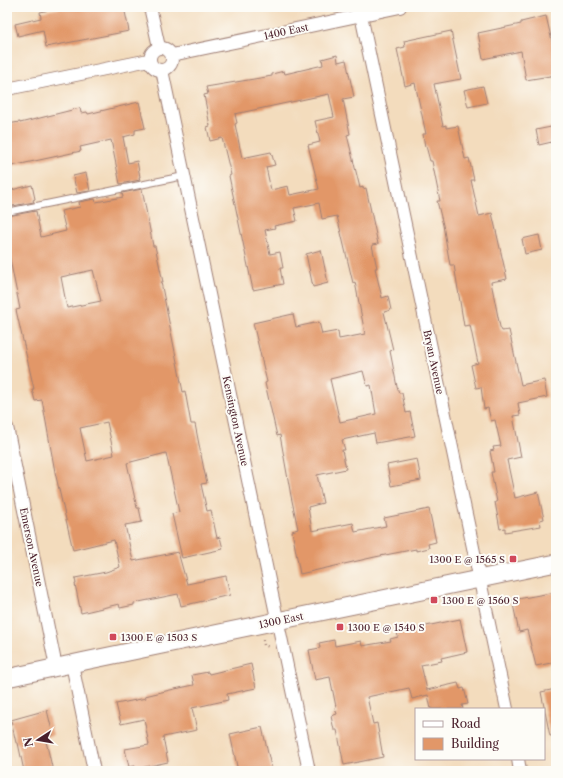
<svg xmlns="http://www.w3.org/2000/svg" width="563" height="778" font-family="'Libre Caslon Text',serif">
<rect width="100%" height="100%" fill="#fdfcf7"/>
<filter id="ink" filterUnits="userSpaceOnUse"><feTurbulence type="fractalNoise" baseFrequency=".025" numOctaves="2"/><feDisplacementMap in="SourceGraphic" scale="8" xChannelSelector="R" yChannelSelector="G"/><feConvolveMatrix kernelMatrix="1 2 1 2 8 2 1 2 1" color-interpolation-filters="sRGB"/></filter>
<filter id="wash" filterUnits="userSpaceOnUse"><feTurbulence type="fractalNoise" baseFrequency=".012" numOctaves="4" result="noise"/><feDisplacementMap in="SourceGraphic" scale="16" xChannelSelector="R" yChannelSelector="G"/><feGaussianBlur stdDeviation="0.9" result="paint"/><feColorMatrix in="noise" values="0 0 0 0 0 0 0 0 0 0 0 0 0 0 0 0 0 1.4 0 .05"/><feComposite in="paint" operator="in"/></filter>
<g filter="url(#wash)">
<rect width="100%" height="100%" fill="#f3dcbd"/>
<g id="blocks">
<path fill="#e29768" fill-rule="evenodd" d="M65,7H124L129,31L46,47L43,30L18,36L15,24L41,18L40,12Z
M546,16L556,58V75L526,80L521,51L483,59L478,33L521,24V22Z
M451,31L461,79L434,84L443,126L446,125V128L458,126L465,159L469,158L474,180H471L479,216L492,213L507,279L491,282L500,327L502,331L509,330L521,385L544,380L547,397L518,403L520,415L513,416L521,457L507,460L515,498L538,492L544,519L540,520L541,526L505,532V528L500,529L495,502H497L491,472H494L490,451L494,450L493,447L501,446L495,420L491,421L488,408L484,409L481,387L476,388L471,365L478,363L470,325L464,326L454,265H450L443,225L437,201H440L432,161H430L426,146L425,147L423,134H426L415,83L405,86L397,49L405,47L404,41Z
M337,55L338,62L346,60L354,97L343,99L350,134L347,135L360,188L363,187V189L366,188L378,244L372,245L377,268H375L382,298L388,296L391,310L384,312L393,350L390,351L397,387L399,393H402L406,413L410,412L415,436L376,443L374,433L342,440L345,450H342L346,469L317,475L323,503L308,507L312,531L353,523L355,532L386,526L384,518L429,509L436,542L428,544L429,548L416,551V549L375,557L300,574L292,531L298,529L291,496L280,435L277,436L265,383L267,382L253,323L293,314L296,327L319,322L322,334L338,331L339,339L365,334L355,282L353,283L337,216L322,219L319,203L294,208L297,221L274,226L275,228L265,230L270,254L280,252L283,268H280L283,284L253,290L229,176L231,175L222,138L210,141L207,127L210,126L204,95L208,94L206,87L272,76V74L284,71L285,74L323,65L322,59ZM329,94L334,117L315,121L320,142L308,145L319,189L290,195L288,186L271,190L266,167L275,165L271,152L242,158L235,124L237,123L235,114ZM363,371L367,386L371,385L376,414L340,422L330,379Z
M483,86L487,103L468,107L464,90Z
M139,102L145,128L135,130V134L123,137L128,163L137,161L140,177H139L140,180L120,184L111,140L80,147L81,151L7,167V124L20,122V123L80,108L81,113L87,112L88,114Z
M556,126V141L539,145L536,130Z
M86,173L90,191L77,193L73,176Z
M32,185L35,199L33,200L34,202L7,207V191Z
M142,189L153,246H155L163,282H161L183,392L185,391L191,424H195L204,470L207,483L201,484L207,511L211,510L217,538L220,537L223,549L182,558L172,514L179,512L166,453L127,463L137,508H139L142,522L125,525L133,561L178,552L187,584L226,576L230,595L181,606L178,594L134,603V605L120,608L119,604L81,613L75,584H76L75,578L106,572L120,567L114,540L73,550L55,472L42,400L35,401L32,389H34L16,310L20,309L7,244V216L36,211L41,237L66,231L61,211L80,207L79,202L95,199L96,202L123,197L122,193ZM93,270L101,301L67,308L61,277ZM107,422L114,455L87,461L80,428Z
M539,235L542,250L525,254L522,239Z
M321,250L328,283L313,287L306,254Z
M417,459L421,480L391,486L387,465Z
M556,592V662L536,666L527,630L519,632L512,600Z
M460,619L467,652L441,658L442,661L421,665L427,690L458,683L460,689L464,688L468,704L462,705L463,709H431L428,695L412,699L409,688L367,697L373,724L377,723L383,757L344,765L337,730H334L331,716L337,714L335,708L336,707L330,677L315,680L309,650L320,648L319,643L334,640L335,646L361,641L362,646L391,641L390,639L398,637L397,632Z
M251,664L256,688L227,694L228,700L192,708L197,730L163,737L168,762L136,769L135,766L129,767L125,749L149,745L144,719L121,724L116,704L146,698L145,696L170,690L194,685L192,675L208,672L209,674Z
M556,689V735L550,736L541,692Z
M47,710L53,735L45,737L53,771H24L18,743H16L11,720Z
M262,727L272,771H238L230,734Z"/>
</g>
</g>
<g filter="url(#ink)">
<use href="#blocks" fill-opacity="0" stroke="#9e7e74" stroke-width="1"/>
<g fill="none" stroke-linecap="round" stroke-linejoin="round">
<g stroke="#9e7e74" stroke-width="8">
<path id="lane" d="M7,212L184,176"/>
</g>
<g stroke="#9e7e74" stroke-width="14">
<path id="street" d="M150,7L159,47
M361,15L507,709
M150 59a11 11 0 1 1 22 0a11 11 0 1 1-22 0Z
M172,55L400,7
M162,70L309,771
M7,89L149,60
M7,427L56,667
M72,664L94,771
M518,759L520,771"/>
</g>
<g stroke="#9e7e74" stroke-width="19">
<path id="secondary" d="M7,678L85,661L556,563"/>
</g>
<path stroke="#9e7e74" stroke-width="2.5" stroke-dasharray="1 3" stroke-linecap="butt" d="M263,640L264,645L269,647"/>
<use href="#lane" stroke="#fff" stroke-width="6"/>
<use href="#street" stroke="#fff" stroke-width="12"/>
<use href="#secondary" stroke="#fff" stroke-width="17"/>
</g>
</g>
<g fill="#d1495b" stroke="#fdfcf7" stroke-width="1.5">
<rect x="509" y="555" width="8" height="8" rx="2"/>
<rect x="430" y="596" width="8" height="8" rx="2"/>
<rect x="336" y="623" width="8" height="8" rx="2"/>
<rect x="109" y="633" width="8" height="8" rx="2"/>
</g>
<g text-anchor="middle" stroke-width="4" stroke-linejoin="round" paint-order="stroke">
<g font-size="10" fill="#4a1f2b" stroke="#fdfcf7">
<text transform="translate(286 31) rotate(-12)" y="4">1400 East</text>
<text transform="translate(434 362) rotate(78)" y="4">Bryan Avenue</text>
<text transform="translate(236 421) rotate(78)" y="4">Kensington Avenue</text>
<text transform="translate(32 547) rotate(78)" y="4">Emerson Avenue</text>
<text transform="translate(281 620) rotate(-12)" y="4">1300 East</text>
</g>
<g font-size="10" fill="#4a1f2b" stroke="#fdfcf7" text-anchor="start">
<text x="505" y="563" text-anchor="end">1300 E @ 1565 S</text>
<text x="442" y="604">1300 E @ 1560 S</text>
<text x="348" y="631">1300 E @ 1540 S</text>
<text x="121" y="641">1300 E @ 1503 S</text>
</g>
</g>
<rect width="563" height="778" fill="none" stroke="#fdfcf7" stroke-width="24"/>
<rect x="415" y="708" width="130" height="52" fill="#fdfcf7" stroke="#b5a4a5"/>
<rect x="423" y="721" width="20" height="6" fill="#ffffff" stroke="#b5a4a5"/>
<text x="451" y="728" font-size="12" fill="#4a1f2b">Road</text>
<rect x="423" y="738" width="20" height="12" fill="#e29768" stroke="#b5a4a5"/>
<text x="451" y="748" font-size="12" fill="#4a1f2b">Building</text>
<g transform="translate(38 740) rotate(258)" stroke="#fdfcf7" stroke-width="3" paint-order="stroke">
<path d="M0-3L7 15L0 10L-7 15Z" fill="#4a1f2b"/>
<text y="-6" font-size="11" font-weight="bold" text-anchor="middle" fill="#4a1f2b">N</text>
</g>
</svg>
